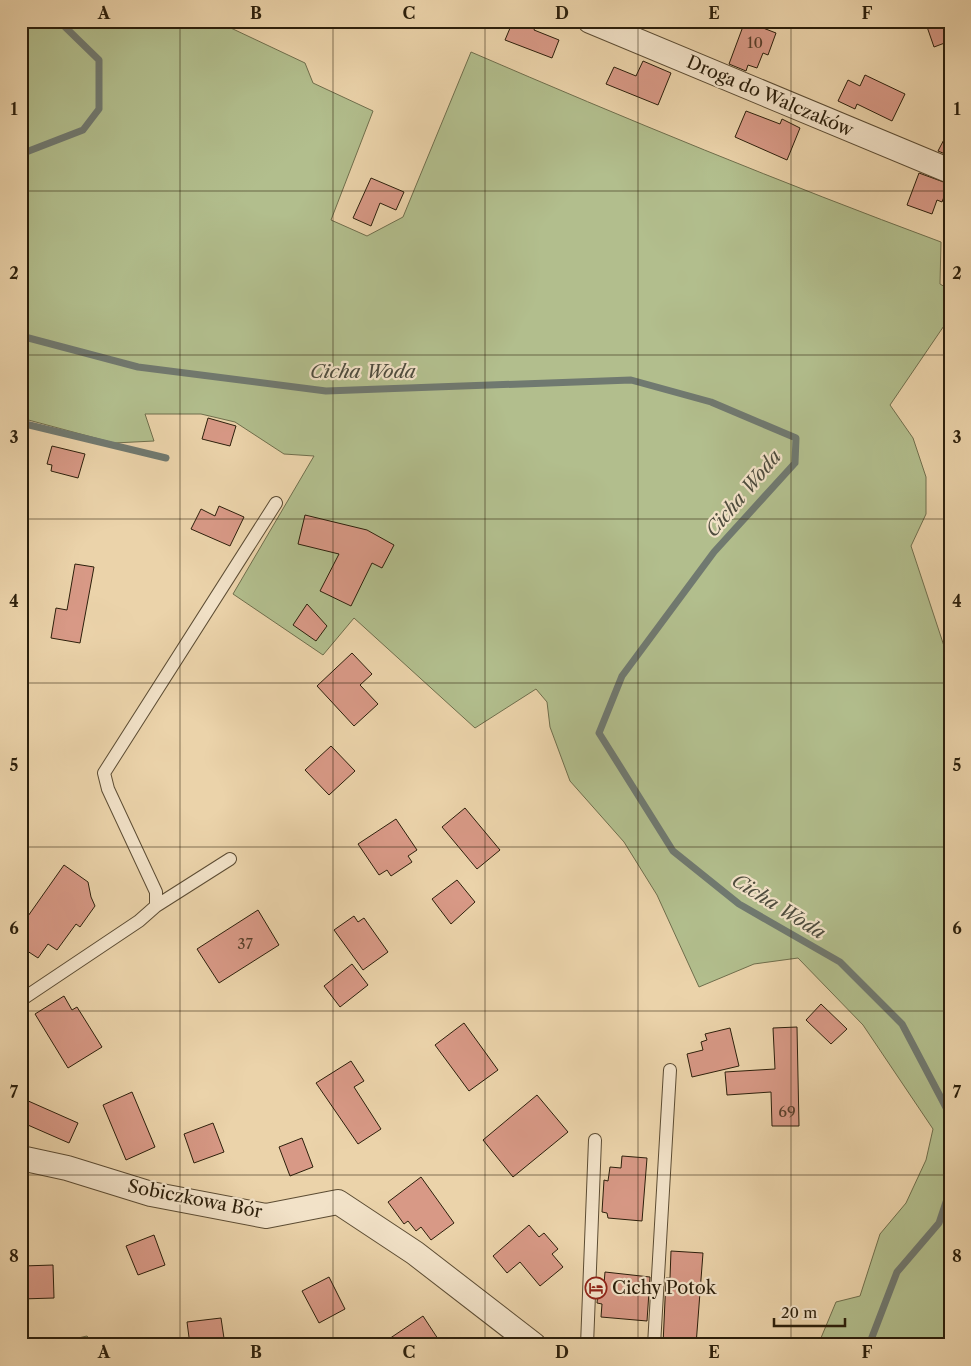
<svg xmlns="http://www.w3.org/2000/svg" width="971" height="1366" font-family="'Libre Caslon Text',serif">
<rect width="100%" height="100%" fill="#ebd3aa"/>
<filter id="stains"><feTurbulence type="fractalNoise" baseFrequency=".004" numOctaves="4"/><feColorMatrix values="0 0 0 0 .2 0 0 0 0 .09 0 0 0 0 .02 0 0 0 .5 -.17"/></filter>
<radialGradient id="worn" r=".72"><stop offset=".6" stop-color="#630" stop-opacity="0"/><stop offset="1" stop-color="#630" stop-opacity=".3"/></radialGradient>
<path fill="#b2be8d" stroke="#6f6e4c" d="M21,21H216L305,63L313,83L373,111L331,220L367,236L403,217L471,52C626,119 782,183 941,242L940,284L950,290V317L890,405L913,438L926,477V514L911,546L944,646L950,642V1345H818L836,1302L860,1296L880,1234L906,1203L926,1160L933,1129L863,1025L798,958L754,964L699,987L657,895L624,842L570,781L550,727L547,702L536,689L475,728L354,618L323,655L233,594L314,456L284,454L235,422L201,414H145L154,441L114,443L21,418Z
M87,1336L95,1345H47Z"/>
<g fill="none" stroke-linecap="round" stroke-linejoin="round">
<path stroke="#707970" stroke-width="7" d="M21,154L83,130L99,109V60L62,24L52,21
M21,336L138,367L326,391L631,380L711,402L796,438L795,463L714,552L622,676L599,733L673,851L739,904L840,962L902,1024L950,1115
M21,423L166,458
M869,1345L897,1272L939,1223L950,1190"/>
</g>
<path fill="#d89986" stroke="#2c1f0b" d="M513,21H537L534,30L559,40L552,58L505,40Z
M745,21L776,33L768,55L763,53L757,68L748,65L746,71L729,64Z
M925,21H950V41L934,47Z
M643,61L671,73L658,105L606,84L614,67L636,76Z
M865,75L905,94L892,121L857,104L855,109L838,101L848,80L860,86Z
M746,111L780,124L782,119L800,128L787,160L735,137Z
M950,128V156L938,151Z
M919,173L949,184L942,202L937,200L932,214L907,205Z
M371,178L404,192L396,210L380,203L371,226L353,218Z
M208,418L236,426L230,446L202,439Z
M52,446L85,454L78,478L51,471L52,465L47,464Z
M219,506L244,517L230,546L191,529L201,509L215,516Z
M305,515L367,530L394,545L382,568L372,563L351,606L320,591L339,554L298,544Z
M75,564L94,567L80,643L51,638L56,608L67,610Z
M307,604L327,626L316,641L293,625Z
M352,653L372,674L360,685L378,704L354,726L317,686Z
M331,746L355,771L329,795L305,770Z
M465,808L500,850L477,869L442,827Z
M396,819L417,850L408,856L412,862L391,876L387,870L379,875L358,844Z
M64,865L88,882L91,897L95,906L80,927L76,924L57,950L48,944L38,958L21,947V926Z
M457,880L475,902L451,924L432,899Z
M258,910L279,945L219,983L197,949Z
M354,916L358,922L364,918L388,952L363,970L334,930Z
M352,964L368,985L340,1007L324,986Z
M64,996L72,1010L77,1007L102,1047L68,1068L35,1014Z
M821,1004L847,1029L831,1044L806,1020Z
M464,1023L498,1070L469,1091L435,1045Z
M797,1027L799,1126H772L771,1092L727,1095L725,1072L775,1069L773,1028Z
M730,1028L739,1066L692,1077L687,1054L703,1050L701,1042L707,1040L705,1034Z
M351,1061L364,1081L354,1087L381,1129L358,1144L316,1083Z
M132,1092L155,1147L126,1160L103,1105Z
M537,1095L568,1132L513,1177L483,1140Z
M26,1100L78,1123L69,1143L21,1122V1112Z
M213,1123L224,1152L194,1163L184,1134Z
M302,1138L313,1167L290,1176L279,1147Z
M622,1156L647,1158L642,1221L608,1218L607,1213L602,1212L604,1180L608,1181L610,1167L621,1168Z
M421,1177L454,1223L431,1240L421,1227L416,1231L408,1221L404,1224L388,1202Z
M529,1225L539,1237L544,1233L558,1249L552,1254L563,1267L540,1286L520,1262L507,1273L493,1256Z
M154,1235L165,1265L138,1275L126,1246Z
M671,1251L703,1253L696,1345H663L666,1278H670Z
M53,1265L54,1298L21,1299L23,1266Z
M605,1272L650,1277L647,1321L601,1317L602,1304L597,1303L599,1283L604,1284Z
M329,1277L345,1309L319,1323L302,1291Z
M423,1316L442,1345H380Z
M221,1318L225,1345H190L187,1322Z"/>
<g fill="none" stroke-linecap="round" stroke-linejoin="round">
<g stroke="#5c4c33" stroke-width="14">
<path id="lane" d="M156,906L230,859
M21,1000L139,921L156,906V892L108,789L104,773L276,503
M587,1345L595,1140
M654,1345L670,1070"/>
</g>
<g stroke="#5c4c33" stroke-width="26">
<path id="street" d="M590,21L950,171
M21,1158L67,1168L151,1194L266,1216L338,1202L415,1253L534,1345"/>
</g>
<use href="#lane" stroke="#f2e2c8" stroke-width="12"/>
<use href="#street" stroke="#f2e2c8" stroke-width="24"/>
</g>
<path fill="none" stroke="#2c1f0b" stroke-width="1" stroke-opacity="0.55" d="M180,21V1345M333,21V1345M485,21V1345M638,21V1345M791,21V1345M21,191H950M21,355H950M21,519H950M21,683H950M21,847H950M21,1011H950M21,1175H950"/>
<defs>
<g id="hotel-ring" transform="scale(1.125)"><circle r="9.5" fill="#f2e2c8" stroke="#8f2418" stroke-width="1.5"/><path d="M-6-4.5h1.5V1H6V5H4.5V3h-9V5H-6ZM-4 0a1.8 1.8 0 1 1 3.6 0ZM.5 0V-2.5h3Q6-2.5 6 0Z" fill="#8f2418"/></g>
</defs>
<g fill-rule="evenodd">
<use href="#hotel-ring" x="596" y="1288"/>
</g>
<g text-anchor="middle" stroke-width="4.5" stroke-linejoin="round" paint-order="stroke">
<g font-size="15" fill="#573e2a">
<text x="755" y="48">10</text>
<text x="245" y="949">37</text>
<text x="787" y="1117">69</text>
</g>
<g font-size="18" fill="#2c1f0b" stroke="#f2e2c8">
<text transform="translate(770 96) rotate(23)" y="6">Droga do Walczaków</text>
<text transform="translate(195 1199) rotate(11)" y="6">Sobiczkowa Bór</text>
</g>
<g font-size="18" fill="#2c1f0b" stroke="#f2e2c8" text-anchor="start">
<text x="612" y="1294">Cichy Potok</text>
</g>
<g font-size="19" font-style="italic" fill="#4e4c3e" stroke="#f2e2c8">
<text x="363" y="378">Cicha Woda</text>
<text transform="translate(743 493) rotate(-50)" y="7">Cicha Woda</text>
<text transform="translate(779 906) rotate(32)" y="7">Cicha Woda</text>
</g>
</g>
<rect width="971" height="1366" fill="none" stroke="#ebd3aa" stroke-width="55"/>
<path d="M774 1318v8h71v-8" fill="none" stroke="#2c1f0b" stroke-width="2.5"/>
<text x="781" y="1318" font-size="15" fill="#2c1f0b" stroke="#f2e2c8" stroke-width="4" paint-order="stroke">20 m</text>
<rect x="28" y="28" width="916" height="1310" fill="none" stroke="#2c1f0b" stroke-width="2"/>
<g font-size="16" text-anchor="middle" font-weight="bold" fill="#2c1f0b">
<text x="104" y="19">A</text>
<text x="256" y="19">B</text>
<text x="409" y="19">C</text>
<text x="562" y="19">D</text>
<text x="714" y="19">E</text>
<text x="867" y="19">F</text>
<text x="14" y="115">1</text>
<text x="957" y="115">1</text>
<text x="14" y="279">2</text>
<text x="957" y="279">2</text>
<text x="14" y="443">3</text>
<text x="957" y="443">3</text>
<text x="14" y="607">4</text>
<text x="957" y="607">4</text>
<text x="14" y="771">5</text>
<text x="957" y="771">5</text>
<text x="14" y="934">6</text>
<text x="957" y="934">6</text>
<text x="14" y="1098">7</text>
<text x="957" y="1098">7</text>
<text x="14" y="1262">8</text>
<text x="957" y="1262">8</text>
<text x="104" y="1358">A</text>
<text x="256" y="1358">B</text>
<text x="409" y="1358">C</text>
<text x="562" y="1358">D</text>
<text x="714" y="1358">E</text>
<text x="867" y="1358">F</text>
</g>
<rect width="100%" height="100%" filter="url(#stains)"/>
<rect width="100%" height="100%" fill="url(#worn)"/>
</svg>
